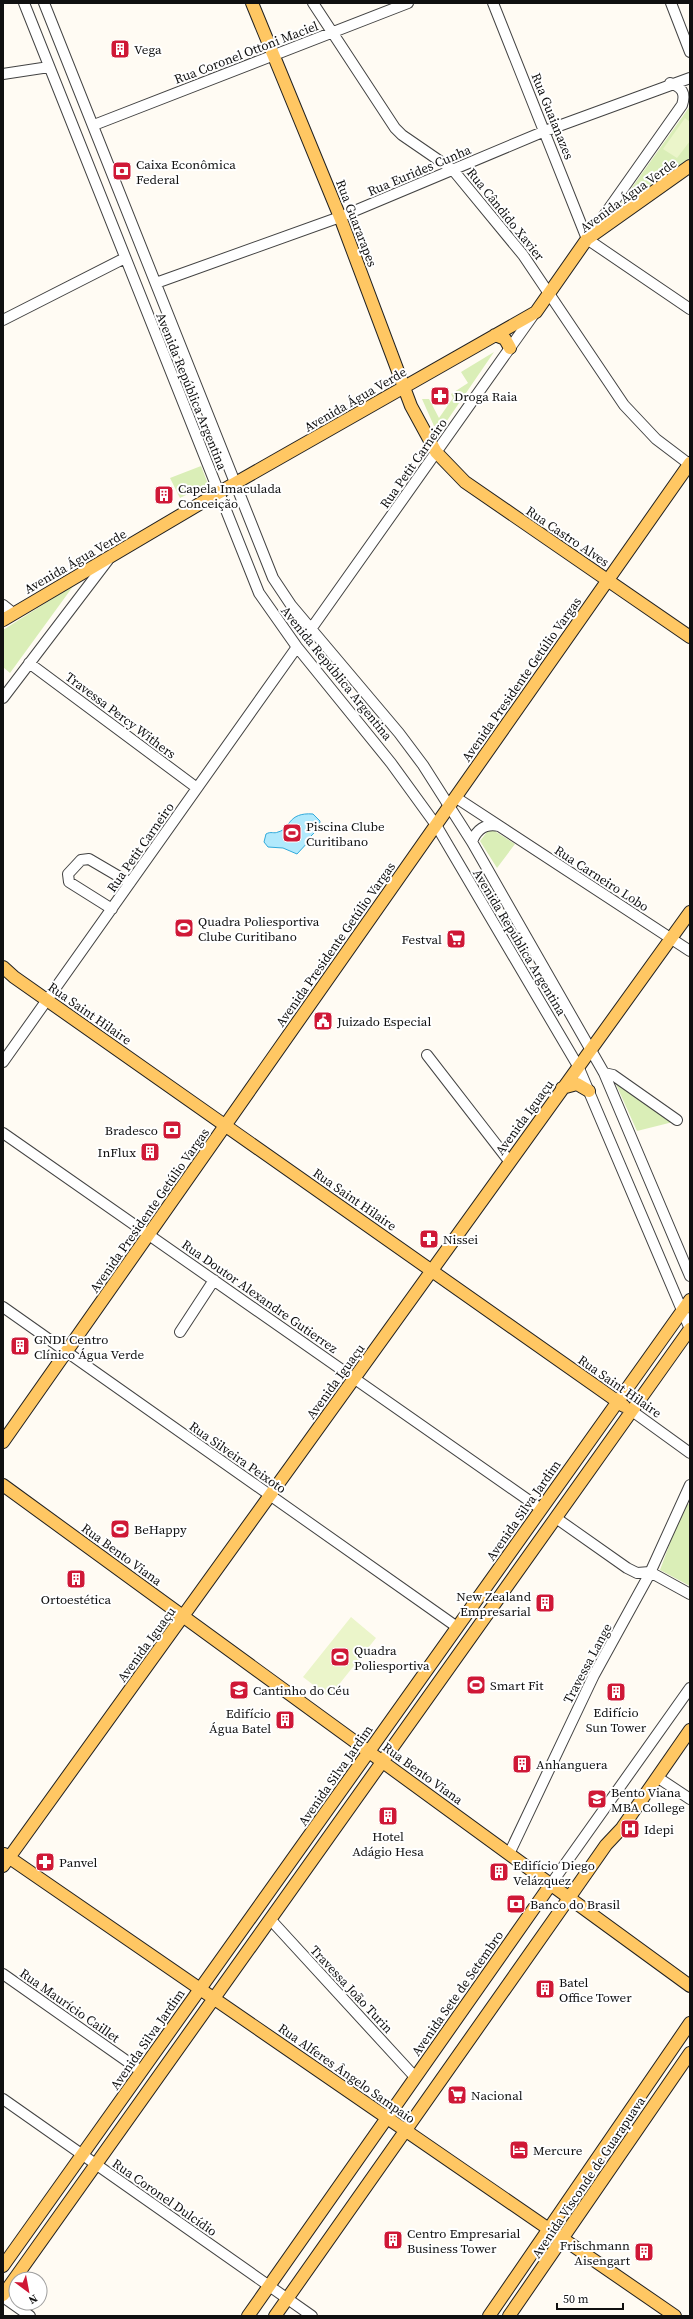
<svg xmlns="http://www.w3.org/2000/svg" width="693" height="2319" font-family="'Source Serif 4',serif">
<rect width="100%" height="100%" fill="#fffbf3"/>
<path fill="#daeeb7" d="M690,106V158L618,207Z
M494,352L442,428L434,426L422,399H429L439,418L453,398L451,394L468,383L461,372Z
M201,466L208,484L180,498L170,478Z
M74,585L10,673L3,667V630Z
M493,830L515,844L497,868L480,841L487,832Z
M615,1082L673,1122L637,1131Z
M685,1502L690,1505V1586L660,1570Z"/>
<path fill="#ebf5ca" d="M685,118L690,122V141L677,158L663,149Z
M351,1617L376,1638L329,1697L303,1677Z"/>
<path fill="#b1e9fc" stroke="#31aadb" d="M313,814L320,821L319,828L311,836L310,840L297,854L283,848L268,847L264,842L266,834C271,831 274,834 278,832C291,829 287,812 313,814Z"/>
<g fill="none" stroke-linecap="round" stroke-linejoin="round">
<g stroke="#434343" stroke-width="12">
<path id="minor" d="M24,3L259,593L297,647L391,763L436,825L578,1066L690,1329
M44,3L273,578L291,605L399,733L423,765L472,842L604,1073L690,1276
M313,3L395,128L402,135L453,170L523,255L624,405L656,439L689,464
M493,3L587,239
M671,3L690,52
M3,74L49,67
M94,125L408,3
M591,234L682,105C686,93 682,87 670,83
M587,239L690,309
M156,283L340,217L545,131L690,78
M3,320L125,258
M3,605L13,613
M311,629L534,314
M29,663L197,788
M3,698L108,560
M455,797L690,951
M472,842C476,830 485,823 499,826
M112,909L69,882L68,874L81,860L89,859L130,883
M427,1055L509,1161
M3,1062L297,647
M604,1073L613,1075L677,1120
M3,1133L541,1509
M3,1307L457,1627
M180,1332L214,1280
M632,1411L690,1453
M556,1518L627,1568L637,1573L650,1572L690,1594
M657,1777L690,1799
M509,1854L594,1675L649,1575L690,1485
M551,1884L690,1688
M270,1919L415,2077
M3,1974L141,2071
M3,2099L312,2316
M3,2297L30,2316"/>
</g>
<g stroke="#212121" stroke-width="14">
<path id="major" d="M252,3L340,217L411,406L436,452L465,482L690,637
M495,335L505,339L510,348
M3,620L218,493L536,312L587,239L690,166
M3,967L14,977L624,1406
M562,1088L577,1084L589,1091
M3,1442L690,463
M3,1485L690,1986
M4,1854L675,2316
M3,1866L690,912
M3,2266L690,1300
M3,2295L690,1329
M248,2316L551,1884
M275,2316L569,1898L606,1845L622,1828L690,1730
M489,2316L690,2023
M509,2316L690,2053"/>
</g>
<use href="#minor" stroke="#fff" stroke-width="10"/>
<use href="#major" stroke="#ffc763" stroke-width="12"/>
</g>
<defs>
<g id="building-square" transform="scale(1)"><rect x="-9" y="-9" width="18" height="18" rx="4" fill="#cf1836" stroke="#fff"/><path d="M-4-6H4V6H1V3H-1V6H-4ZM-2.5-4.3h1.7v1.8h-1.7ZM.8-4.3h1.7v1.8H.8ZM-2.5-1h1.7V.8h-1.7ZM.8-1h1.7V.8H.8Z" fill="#fff"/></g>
<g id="bank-square" transform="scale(1)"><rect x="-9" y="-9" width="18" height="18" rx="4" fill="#cf1836" stroke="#fff"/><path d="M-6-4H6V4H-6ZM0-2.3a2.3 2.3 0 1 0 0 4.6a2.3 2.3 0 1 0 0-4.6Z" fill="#fff"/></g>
<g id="pharmacy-square" transform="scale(1)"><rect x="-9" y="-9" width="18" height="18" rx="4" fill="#cf1836" stroke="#fff"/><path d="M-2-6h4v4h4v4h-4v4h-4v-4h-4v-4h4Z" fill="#fff"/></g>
<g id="stadium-square" transform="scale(1)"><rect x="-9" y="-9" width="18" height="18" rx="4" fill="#cf1836" stroke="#fff"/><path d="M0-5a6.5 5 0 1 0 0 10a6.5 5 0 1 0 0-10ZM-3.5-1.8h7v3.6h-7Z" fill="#fff"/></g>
<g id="supermarket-square" transform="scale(1)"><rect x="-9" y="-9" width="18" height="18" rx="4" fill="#cf1836" stroke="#fff"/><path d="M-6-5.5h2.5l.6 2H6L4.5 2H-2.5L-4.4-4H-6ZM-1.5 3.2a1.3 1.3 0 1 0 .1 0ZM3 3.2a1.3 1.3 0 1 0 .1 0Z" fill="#fff"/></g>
<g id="civic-square" transform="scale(1)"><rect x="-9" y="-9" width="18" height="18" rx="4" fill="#cf1836" stroke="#fff"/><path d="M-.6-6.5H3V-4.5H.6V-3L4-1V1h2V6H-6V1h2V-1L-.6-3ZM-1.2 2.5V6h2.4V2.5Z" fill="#fff"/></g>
<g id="school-square" transform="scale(1)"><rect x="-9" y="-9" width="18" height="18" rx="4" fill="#cf1836" stroke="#fff"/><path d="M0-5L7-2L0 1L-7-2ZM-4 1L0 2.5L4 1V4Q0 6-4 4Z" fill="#fff"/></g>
<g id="university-square" transform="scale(1)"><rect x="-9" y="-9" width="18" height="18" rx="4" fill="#cf1836" stroke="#fff"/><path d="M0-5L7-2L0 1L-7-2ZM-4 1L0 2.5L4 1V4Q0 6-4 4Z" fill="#fff"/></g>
<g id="hospital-square" transform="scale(1)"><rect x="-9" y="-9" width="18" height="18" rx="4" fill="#cf1836" stroke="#fff"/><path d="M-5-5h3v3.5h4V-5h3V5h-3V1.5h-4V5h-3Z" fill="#fff"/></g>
<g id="hotel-square" transform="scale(1)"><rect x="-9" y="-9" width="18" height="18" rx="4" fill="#cf1836" stroke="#fff"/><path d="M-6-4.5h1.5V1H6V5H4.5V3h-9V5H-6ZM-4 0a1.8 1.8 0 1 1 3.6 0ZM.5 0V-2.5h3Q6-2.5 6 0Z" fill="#fff"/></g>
</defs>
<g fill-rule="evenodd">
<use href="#building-square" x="120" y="49"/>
<use href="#bank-square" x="122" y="171"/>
<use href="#pharmacy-square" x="440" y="396"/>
<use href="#building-square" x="164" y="495"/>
<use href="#stadium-square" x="292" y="833"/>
<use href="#stadium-square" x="184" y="928"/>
<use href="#supermarket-square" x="456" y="939"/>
<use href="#civic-square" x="323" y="1021"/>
<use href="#bank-square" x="172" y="1130"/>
<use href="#building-square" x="150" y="1152"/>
<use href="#pharmacy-square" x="429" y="1239"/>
<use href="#building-square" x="20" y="1346"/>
<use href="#stadium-square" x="120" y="1529"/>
<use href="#building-square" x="76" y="1579"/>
<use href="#building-square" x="545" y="1603"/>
<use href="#stadium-square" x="340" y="1657"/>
<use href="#stadium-square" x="476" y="1685"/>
<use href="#school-square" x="239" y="1690"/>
<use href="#building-square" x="616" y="1692"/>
<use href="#building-square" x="285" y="1720"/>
<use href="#building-square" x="522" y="1764"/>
<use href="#university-square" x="597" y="1799"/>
<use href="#building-square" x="388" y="1816"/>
<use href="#hospital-square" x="630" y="1829"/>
<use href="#pharmacy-square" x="45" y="1862"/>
<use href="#building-square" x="499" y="1872"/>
<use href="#bank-square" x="516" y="1904"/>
<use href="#building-square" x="545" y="1989"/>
<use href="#supermarket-square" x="457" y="2095"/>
<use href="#hotel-square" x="519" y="2150"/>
<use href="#building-square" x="393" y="2240"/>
<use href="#building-square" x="644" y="2252"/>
</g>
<g text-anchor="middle" stroke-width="4" stroke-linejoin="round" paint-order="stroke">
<g font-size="13" fill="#101010" stroke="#fff" text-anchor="start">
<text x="134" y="54">Vega</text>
<text x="136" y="169">Caixa Econômica<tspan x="136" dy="15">Federal</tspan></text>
<text x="454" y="401">Droga Raia</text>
<text x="178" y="493">Capela Imaculada<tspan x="178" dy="15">Conceição</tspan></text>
<text x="306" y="831">Piscina Clube<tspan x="306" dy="15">Curitibano</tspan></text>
<text x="198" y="926">Quadra Poliesportiva<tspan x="198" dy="15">Clube Curitibano</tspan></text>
<text x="442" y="944" text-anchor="end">Festval</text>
<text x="337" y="1026">Juizado Especial</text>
<text x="158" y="1135" text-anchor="end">Bradesco</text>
<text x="136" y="1157" text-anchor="end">InFlux</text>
<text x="443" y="1244">Nissei</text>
<text x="34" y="1344">GNDI Centro<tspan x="34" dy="15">Clínico Água Verde</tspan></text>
<text x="134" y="1534">BeHappy</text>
<text x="531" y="1601" text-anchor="end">New Zealand<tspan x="531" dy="15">Empresarial</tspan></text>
<text x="76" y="1604" text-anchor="middle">Ortoestética</text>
<text x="354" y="1655">Quadra<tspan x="354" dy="15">Poliesportiva</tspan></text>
<text x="490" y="1690">Smart Fit</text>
<text x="253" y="1695">Cantinho do Céu</text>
<text x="616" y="1717" text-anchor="middle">Edifício<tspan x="616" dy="15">Sun Tower</tspan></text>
<text x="271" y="1718" text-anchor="end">Edifício<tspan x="271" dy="15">Água Batel</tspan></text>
<text x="536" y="1769">Anhanguera</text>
<text x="611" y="1797">Bento Viana<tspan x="611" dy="15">MBA College</tspan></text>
<text x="644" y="1834">Idepi</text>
<text x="388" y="1841" text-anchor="middle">Hotel<tspan x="388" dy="15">Adágio Hesa</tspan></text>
<text x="59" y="1867">Panvel</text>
<text x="513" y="1870">Edifício Diego<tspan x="513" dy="15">Velázquez</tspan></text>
<text x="530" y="1909">Banco do Brasil</text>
<text x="559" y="1987">Batel<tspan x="559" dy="15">Office Tower</tspan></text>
<text x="471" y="2100">Nacional</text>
<text x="533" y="2155">Mercure</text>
<text x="407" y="2238">Centro Empresarial<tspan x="407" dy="15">Business Tower</tspan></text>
<text x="630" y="2250" text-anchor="end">Frischmann<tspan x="630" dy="15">Aisengart</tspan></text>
</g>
<g font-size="13" fill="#101010" stroke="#fff">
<text transform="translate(246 52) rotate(-21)" y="5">Rua Coronel Ottoni Maciel</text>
<text transform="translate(553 116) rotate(68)" y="5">Rua Guaianazes</text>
<text transform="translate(419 170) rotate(-23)" y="5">Rua Eurides Cunha</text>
<text transform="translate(628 195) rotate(-36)" y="5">Avenida Água Verde</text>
<text transform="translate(506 214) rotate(51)" y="5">Rua Cândido Xavier</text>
<text transform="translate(357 223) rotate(69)" y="5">Rua Guararapes</text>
<text transform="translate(192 391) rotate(68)" y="5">Avenida República Argentina</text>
<text transform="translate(355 399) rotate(-30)" y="5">Avenida Água Verde</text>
<text transform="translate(413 463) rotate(-55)" y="5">Rua Petit Carneiro</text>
<text transform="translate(568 536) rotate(34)" y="5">Rua Castro Alves</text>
<text transform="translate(75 561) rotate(-30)" y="5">Avenida Água Verde</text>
<text transform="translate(337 673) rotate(51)" y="5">Avenida República Argentina</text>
<text transform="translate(521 679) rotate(-55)" y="5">Avenida Presidente Getúlio Vargas</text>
<text transform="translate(121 715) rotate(37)" y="5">Travessa Percy Withers</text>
<text transform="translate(140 847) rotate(-55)" y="5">Rua Petit Carneiro</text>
<text transform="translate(602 878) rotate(33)" y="5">Rua Carneiro Lobo</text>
<text transform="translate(520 942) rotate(59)" y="5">Avenida República Argentina</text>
<text transform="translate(335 944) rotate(-55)" y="5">Avenida Presidente Getúlio Vargas</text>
<text transform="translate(90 1013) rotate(35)" y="5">Rua Saint Hilaire</text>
<text transform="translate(524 1117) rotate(-54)" y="5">Avenida Iguaçu</text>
<text transform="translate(355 1199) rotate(35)" y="5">Rua Saint Hilaire</text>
<text transform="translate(149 1210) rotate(-55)" y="5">Avenida Presidente Getúlio Vargas</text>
<text transform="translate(260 1296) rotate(35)" y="5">Rua Doutor Alexandre Gutierrez</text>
<text transform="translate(335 1381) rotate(-54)" y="5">Avenida Iguaçu</text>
<text transform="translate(620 1386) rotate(35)" y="5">Rua Saint Hilaire</text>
<text transform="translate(238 1457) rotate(35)" y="5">Rua Silveira Peixoto</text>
<text transform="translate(523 1510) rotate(-55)" y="5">Avenida Silva Jardim</text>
<text transform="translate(122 1554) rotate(36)" y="5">Rua Bento Viana</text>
<text transform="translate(146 1644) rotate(-54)" y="5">Avenida Iguaçu</text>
<text transform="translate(587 1663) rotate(-62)" y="5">Travessa Lange</text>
<text transform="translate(423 1773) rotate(36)" y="5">Rua Bento Viana</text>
<text transform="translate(335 1775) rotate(-55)" y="5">Avenida Silva Jardim</text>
<text transform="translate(352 1989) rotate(47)" y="5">Travessa João Turin</text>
<text transform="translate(457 1993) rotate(-55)" y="5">Avenida Sete de Setembro</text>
<text transform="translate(70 2005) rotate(35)" y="5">Rua Maurício Caillet</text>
<text transform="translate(147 2039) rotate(-55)" y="5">Avenida Silva Jardim</text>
<text transform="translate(347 2073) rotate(35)" y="5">Rua Alferes Ângelo Sampaio</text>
<text transform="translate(588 2177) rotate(-56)" y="5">Avenida Visconde de Guarapuava</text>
<text transform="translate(165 2197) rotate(35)" y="5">Rua Coronel Dulcídio</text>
</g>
</g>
<rect width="693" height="2319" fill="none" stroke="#101010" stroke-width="8"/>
<g transform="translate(28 2291) rotate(148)"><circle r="19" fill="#ffffff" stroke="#9f9f9f"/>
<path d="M0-3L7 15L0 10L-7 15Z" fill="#cf1836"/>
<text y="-6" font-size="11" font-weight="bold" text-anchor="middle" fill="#101010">N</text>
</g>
<path d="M557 2303v6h66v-6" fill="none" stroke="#101010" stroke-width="2"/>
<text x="563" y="2303" font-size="12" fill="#101010" stroke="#ffffff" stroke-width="3" paint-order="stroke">50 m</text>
</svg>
